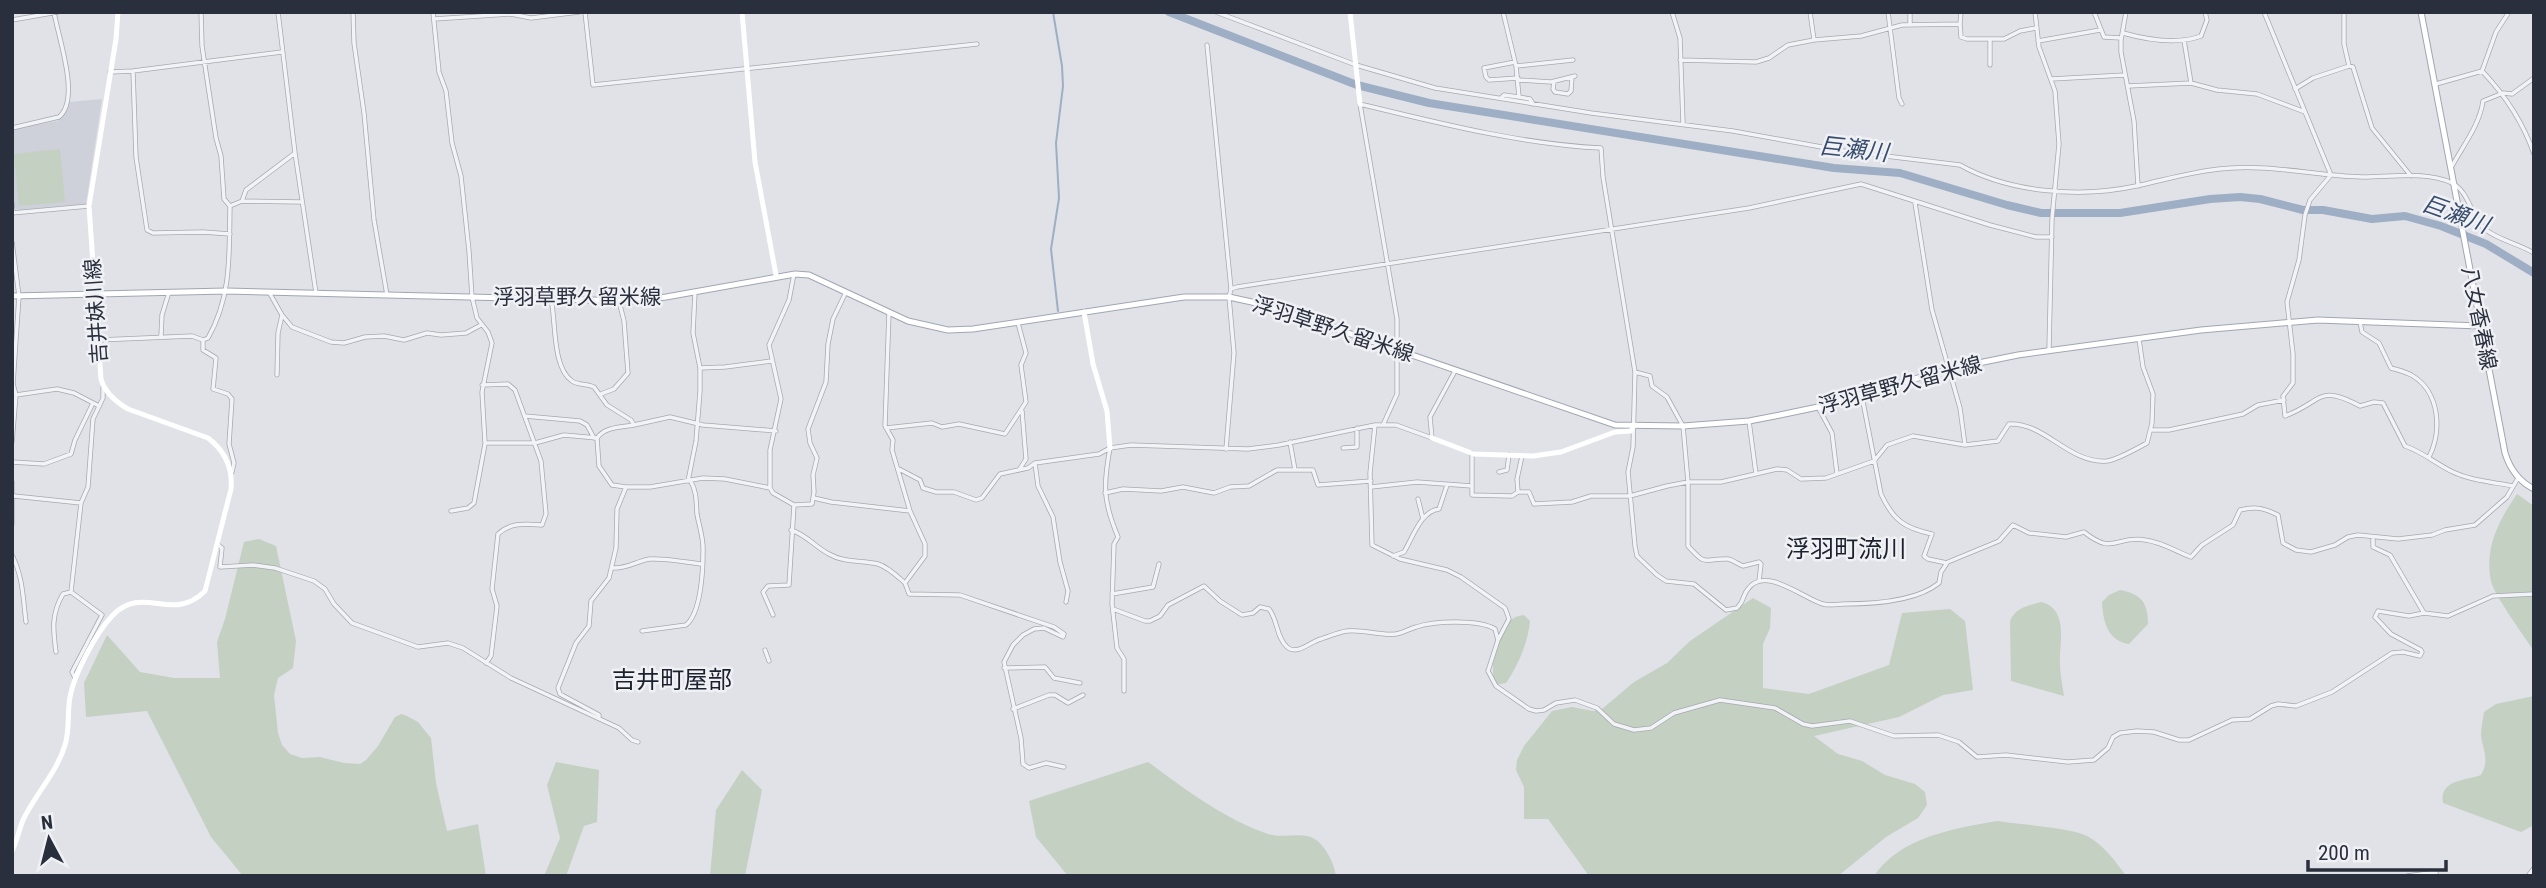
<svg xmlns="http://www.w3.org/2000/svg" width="2546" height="888" font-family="'Roboto Condensed','Noto Sans JP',sans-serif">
<rect width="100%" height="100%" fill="#e0e2e7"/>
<path fill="#ced1d9" d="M102,99L86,204L18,210L15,208L12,188V129L57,121L66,112L69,102Z"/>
<path fill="#c4d0c2" d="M60,149L65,202L19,206L14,154Z
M2517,494L2534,506V651C2524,636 2494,595 2491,581C2484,548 2499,520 2517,494Z
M259,539L276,546L296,641L293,668L278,678L274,695L278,733L282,745L290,754L302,758L320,757L344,763L360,764L366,760L378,746L395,717L401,714L407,716L418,722L431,738L436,783L447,831L478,824L486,876H243L211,837L147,711L86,717L84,683L107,635L140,672L174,678H220L217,642L225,619L244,542Z
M2120,590C2141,594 2148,602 2148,624L2129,644C2107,641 2103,620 2102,602L2109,595Z
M1753,598L1771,608L1770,628L1763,644V688L1809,694L1889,665L1902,613L1950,609L1965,621L1973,690L1943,695L1899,717L1814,736L1838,754L1862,761L1885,775L1915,784L1925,792L1927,805L1918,818L1886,837L1838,876H1589L1548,819H1524V787L1516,770L1517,760L1524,746L1552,711L1572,707L1593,711L1602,709L1634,682L1667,663L1690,641Z
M2041,602C2066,608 2061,636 2060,655C2059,668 2062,683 2064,696L2011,681L2010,621C2016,607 2028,606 2041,602Z
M1524,615L1530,621C1528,643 1518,665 1506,683L1494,685C1491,661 1494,618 1524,615Z
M2534,696V825L2521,832L2443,803C2439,779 2466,781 2481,775C2490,760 2483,751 2481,735C2481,728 2483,719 2484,712L2496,704Z
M556,762L599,770L597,822L584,826L566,876H544L560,838L547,785Z
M1148,762C1185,789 1224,819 1268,834C1283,839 1302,831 1315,839C1326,847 1334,863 1336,876H1068L1036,837L1029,801Z
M742,770L762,790L745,876H710L716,810Z
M1998,821C2021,825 2068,827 2087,836C2103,844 2116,862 2126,876H1874C1900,837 1955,828 1998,821Z"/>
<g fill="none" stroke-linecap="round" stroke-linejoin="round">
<path stroke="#9eaec4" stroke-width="2" d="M1053,12L1062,66L1063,86L1056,143L1059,198L1051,249L1058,311"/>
<path stroke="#9eaec4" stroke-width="8" d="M1169,12L1357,85L1429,103L1834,168L1900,173L2007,205L2041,213H2120L2210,199L2240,197L2260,199L2303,210H2323L2372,219L2405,216L2441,226L2486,244L2534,273"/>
<g stroke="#a6a9b1" stroke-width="5">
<path id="street" d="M201,12L202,46L216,138L221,156L224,199L230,206
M353,12L354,43L364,113L374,220L387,295
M433,12L439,72L446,91L452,143L461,176L469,251L472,297L477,318L488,332L492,343L482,392L485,443H535L564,435L597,438C604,427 621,427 634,425
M585,12L593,85L977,44
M1216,12L1356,65L1435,88L1591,113L1733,131L1844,151L1960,165C2010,193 2081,198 2136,186C2164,180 2191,172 2219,169C2267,163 2315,176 2363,177C2391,177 2426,171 2452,183C2470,192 2471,219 2486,230C2499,240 2519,244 2534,253
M1503,12L1516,66L1519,97L1530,99L1533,104
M1672,12L1680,38L1683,123
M1810,12L1814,40L1861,36L1902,25L1960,24L1961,37L1967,39H2004L2020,31L2036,28
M1888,12L1899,98L1902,104
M1910,12V25
M2035,12L2039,47L2055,91L2059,144L2052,219L2049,350
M2094,12L2104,37L2121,38
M2126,12L2121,40V52L2134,121L2138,186
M2264,12L2331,175
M434,19L511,14L531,18L579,12
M12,20L58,12
M1960,24L1961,12
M2123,33C2148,40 2177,45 2201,36L2207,20L2205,12
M1990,39V65
M2184,40L2191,83
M2038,41L2100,30
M1207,45L1231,289
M1680,60L1756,62L1769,58L1788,45L1814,40
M1515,62L1484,68L1486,77L1489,80L1518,78
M1516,66L1573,60
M2349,66L2353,67L2372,128L2411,176
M133,71L282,52
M2482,71C2505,95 2523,122 2534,154
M110,72L133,71L136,157L147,230L153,233L203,232L230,234
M2051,79L2125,75
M1518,80L1551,82L1575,76
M1554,82L1553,89L1555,92L1568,94L1571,91L1572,77
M2436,84L2482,71L2496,32L2509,12
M2128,86L2191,83L2217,90L2257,94L2305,112
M2295,89L2313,78L2349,66L2344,44V12
M1501,98L1504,95L1519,97
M12,128L59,117C81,99 58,37 54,12
M295,153L316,293
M2452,166C2463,146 2480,124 2483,101L2503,93L2512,94L2534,78
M2331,175L2310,200L2305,215L2299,260L2287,302L2293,354V383L2283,396L2285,416C2323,402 2317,383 2360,406L2374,402L2383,403L2405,446C2423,452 2436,464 2453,472C2472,481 2493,482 2513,486
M242,201L302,202
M12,203L13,213
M1915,203L1932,310L1960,408L1965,445
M12,213L89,206
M12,242L19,296L13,384L16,395L12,442
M269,292L282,315L292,327L331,342L344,343L365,337L384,336L404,340L427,333L441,335L466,333L481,325
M551,299C556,320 552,368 572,381C578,385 587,384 594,387L607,405L631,420L634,425L670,417L703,425L776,431
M889,312L885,426L893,440L892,450L910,511L925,544V556L905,583L909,594L960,595L1054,627L1064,634L1063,637L1044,628L1034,629L1023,635L1013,645L1004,662L1021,738L1023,764L1029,768L1046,763L1064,767
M2360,322L2362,332L2379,343L2391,368C2398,370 2407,372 2413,376C2440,393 2442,431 2429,457
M161,336L162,315L169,292
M98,340L192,336L203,340
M203,340L208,338C232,296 229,253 230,206L242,201L246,190L295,153L278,12
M203,340V350L216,358L213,389L228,394L232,399L229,444L234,463L232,472
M700,368L725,367L771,361
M1635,372L1650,376L1652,386L1667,397L1683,426L1688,482V546C1708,568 1702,558 1728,559C1733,560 1738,564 1743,566L1759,562L1761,564L1759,581
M277,375L278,333L282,315
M482,385L508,384L515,390L541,461L546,514L542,525C526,524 511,522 498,534L492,589L497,606L491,656L486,663
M601,394L614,389L628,373L624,321L619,301
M16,395L57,389L74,393L99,406
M1818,407L1832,433L1837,474
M525,416L580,421L587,425L594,438
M1749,421L1756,474
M1375,425L1370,473L1372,545L1400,559L1447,570L1461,577L1505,608L1509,619L1498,640L1488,671L1496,686L1529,709L1536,711L1544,710L1556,703L1575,700L1597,708L1614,724L1634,730L1651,728L1674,713L1720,700L1775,708L1803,724L1812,726L1850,721L1894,736L1938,735L1959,742L1977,757L2006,755L2068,762L2094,760L2108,748L2113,737L2120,733L2137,731L2154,732L2179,740H2189L2232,720L2250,719L2271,706L2278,704L2296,706L2332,692L2392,653L2403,652L2420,656L2422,652L2421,650L2391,634L2375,617L2378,611L2409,616L2424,613L2448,616L2493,596L2534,594
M1383,425L1397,394V319L1360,104C1439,123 1520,144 1601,148L1603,177L1635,372L1633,447L1628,472L1635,546L1637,556L1657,575L1666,581L1694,584L1726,610L1737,608L1741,603C1744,598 1744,593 1748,589C1765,565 1804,599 1823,604C1830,606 1837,604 1844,604C1872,604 1917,601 1939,583L1941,572L1947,563L1928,559L1924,556L1932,534C1904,528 1893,520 1881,494L1863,402L1858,395
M886,428L932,423L942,427L959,424L1005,434L1026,402L1021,365L1026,353L1018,323
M2151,430H2169L2243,414L2258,405L2284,400
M597,438L599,466L612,485L626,487
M1110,448C1103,486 1103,501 1118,537L1114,544L1112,604L1117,648L1124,659V691
M1343,448L1357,447V428
M1226,449L1234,353L1229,297L1231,289L1237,287L1749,208L1861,184L1990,225L2036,237H2052
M1472,453V495L1512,496L1518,492
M1522,456L1517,479L1518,492H1529L1534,504L1572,502L1591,496H1630L1667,486L1688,482H1721L1777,469L1787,470L1801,479L1826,478L1874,461L1887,445L1913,436L1965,445L1998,441L2009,424C2045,422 2069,464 2107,461C2116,460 2138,448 2147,443L2152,423L2153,394L2143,367L2139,339
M12,462L44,464L71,454L75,440L93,403
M1035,463L1038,486L1053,517L1060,562L1068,591L1066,602
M899,469L920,480L923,488L936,492H954L976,500L982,498L1000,474L1028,468L1035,463L1099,454L1110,448L1131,445L1248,449L1279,445L1375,425H1396L1432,438L1430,417L1455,371
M1019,470L1026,459L1022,411
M1295,470H1313L1318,485L1371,481
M1499,472L1507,470L1509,455
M688,481L696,441L700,391V368L693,333L695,292
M12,482V524
M1371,487L1417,482L1472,486
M770,488V450L781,399L769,345L789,300L794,274
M1105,493L1123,489L1161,491L1183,487L1214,493L1230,487L1249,486L1277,470H1295L1290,442
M14,496L81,503
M814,498L831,502L910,511
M1418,499L1423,519
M451,511L468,508L474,503L485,444
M791,530C807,535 815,547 829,554C844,563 862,560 878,564C888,567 897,576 905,583
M2373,537V547L2390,555L2424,613
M218,545L222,548L220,567L253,565L275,568L314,581L325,589L334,604L352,623L418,647L448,643L463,648L511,678L619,728L632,740L638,742
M12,555C23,577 23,598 26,622
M1393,556L1404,552C1413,537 1421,511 1439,509L1447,485
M1948,562L1999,541L2013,525L2029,533L2066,537L2084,532C2114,556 2115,535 2145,540C2162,542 2175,551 2191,557L2202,545L2233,525L2240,510C2256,506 2263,508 2278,515L2283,543L2296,550L2311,552L2335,545L2348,537L2358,535L2398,539L2432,535L2445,530L2475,525L2507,497L2518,478
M612,568C628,569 636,561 650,559C666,558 685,562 701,564
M1112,594L1153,587L1159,564
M1113,609L1145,621H1150L1160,616L1168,605L1204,586L1220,601L1242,615L1253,613L1260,607L1269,609C1278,620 1276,637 1287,647C1297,656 1311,641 1321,639C1330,636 1339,632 1347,631C1363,629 1380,636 1396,634C1403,633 1409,629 1416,627C1434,621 1478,619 1495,629L1498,640
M773,615L763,592L768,586L789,585L794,505
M642,631L686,625C701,613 703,571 703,552C704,539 699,526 697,514C696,503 697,492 691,482
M765,650L769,661
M56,652C53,630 51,614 63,594L71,592
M1004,668L1045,667L1054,678L1080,683
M75,678L72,672L102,615L71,592L81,503L88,487L93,419L103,398V388
M1013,709L1049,695H1055L1068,703L1083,695
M599,718V715L560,694L558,688L576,643L589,626L591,601L609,578L616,548L617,509L626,487H650L703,478L725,479L770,488L773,493L794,505L812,504L814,492L813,475L817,458L810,443L808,429L826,382L828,344L833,319L846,292
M2407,876L2436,872V876
M2528,876L2534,868"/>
</g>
<g stroke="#a0a6b2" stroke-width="7">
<path id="primary" d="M2421,12L2505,453C2510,469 2518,481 2534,489
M12,296L226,291L631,301L666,297L795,274L809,275L908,321L948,330L973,329L1184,297H1229L1270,306L1615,425L1683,426L1749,421L1775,416L1818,407L1949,369L2018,355L2201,330L2318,320L2480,326"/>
</g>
<use href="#street" stroke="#f2f3f6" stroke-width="3.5"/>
<path stroke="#fff" stroke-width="5" d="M742,12L755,162L776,275
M1350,12L1360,104
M1084,312L1093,364L1107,411L1110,448
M1432,438L1474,454L1533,456L1561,452L1615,432L1631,431L1634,425
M12,851C17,841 19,830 23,820C35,795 57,772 65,745C70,729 67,713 70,697C74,674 96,633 112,616C143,583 172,624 205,591L231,489C233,467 225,451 208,438L128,409C116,402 105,393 101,379L89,206L116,39L118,12"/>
<use href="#primary" stroke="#fff" stroke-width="5"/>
</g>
<g text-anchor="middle" stroke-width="5" stroke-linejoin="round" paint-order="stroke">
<g font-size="21" fill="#2a2f3d" stroke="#eff1f5">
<text x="577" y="304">浮羽草野久留米線</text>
<text transform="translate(96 311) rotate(-94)" y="7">吉井妹川線</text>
<text transform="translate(2479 318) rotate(79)" y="7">八女香春線</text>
<text transform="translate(1333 329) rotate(18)" y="7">浮羽草野久留米線</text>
<text transform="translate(1900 385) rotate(-15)" y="7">浮羽草野久留米線</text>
</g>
<g font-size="23" font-style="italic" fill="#384c6d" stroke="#eff1f5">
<text transform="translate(1854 149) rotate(6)" y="8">巨瀬川</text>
<text transform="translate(2456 214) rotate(20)" y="8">巨瀬川</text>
</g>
<g font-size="24" fill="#1c212e" stroke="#eff1f5">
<text x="1846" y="557">浮羽町流川</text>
<text x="672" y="688">吉井町屋部</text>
</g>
</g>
<rect width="2546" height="888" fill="none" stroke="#2a2f3d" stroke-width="28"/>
<g transform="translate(49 839) rotate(353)" stroke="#eff1f5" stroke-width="5" paint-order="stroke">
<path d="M0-5L12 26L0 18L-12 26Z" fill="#2a2f3d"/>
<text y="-10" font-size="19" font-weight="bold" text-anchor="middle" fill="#2a2f3d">N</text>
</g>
<path d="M2308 860v10h138v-10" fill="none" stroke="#2a2f3d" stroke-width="3.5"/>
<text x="2318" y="860" font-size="21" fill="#2a2f3d" stroke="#eff1f5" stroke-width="5" paint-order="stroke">200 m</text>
</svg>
